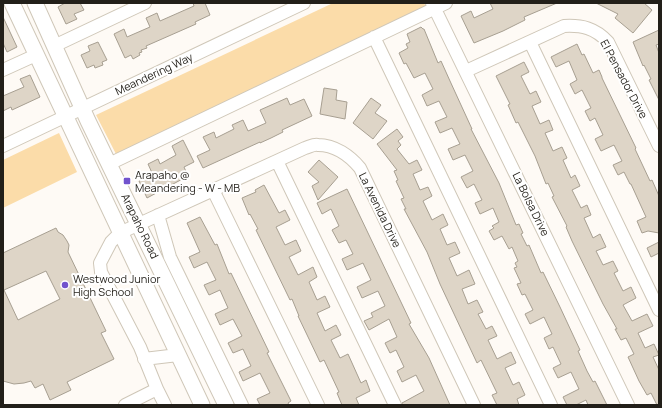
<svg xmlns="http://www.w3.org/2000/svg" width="662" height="408" font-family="Manrope,sans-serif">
<rect width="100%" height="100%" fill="#fefaf5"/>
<path fill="#fbdca9" d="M333,3H424L426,7L116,154L96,115Z
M59,133L77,172L3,208V160Z"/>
<path fill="#ded5c7" stroke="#a79f91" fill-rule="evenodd" d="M65,3H80L84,10L74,14L77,19L66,24L58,7Z
M193,3H205L210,15L195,22L196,24L146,46L147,48L141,50L142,52L139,53L140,55L133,59L131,55L125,58L114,34L124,29L127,37L150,27L146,18L157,13L160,21L194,6Z
M490,3H557L524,17L525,20L503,31L474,43L461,16L471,11L474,18L493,9Z
M596,3H644L652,10L633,33L615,18L618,14Z
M3,17L17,47L7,52L3,43Z
M421,27L423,29H424L438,63L441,61L450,81L472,129H471L499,183L516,225L519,224L523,233L521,234L527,246L529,245L541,273L543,272L560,307L580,350L578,351L587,371L593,382L595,381L607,405H588L586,400L576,405H567L563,397L579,389L571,372L558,378L553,368L561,364L553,347L549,349L544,338L552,334L544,317L530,324L525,314L533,310L525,294L522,295L517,284L521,283L514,268L517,267L515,263L518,261L512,247L509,249L502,236L494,240L489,231L494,228L492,226L499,222L493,208L480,214L475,203L482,200L474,184L467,188L461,177L473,171L465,155L453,160L448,149L460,144L452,128L440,133L435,122L447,117L439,101L427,106L422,95L433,89L425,73L414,78L406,63L404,64L399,53L408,48L406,44L410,42L407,34Z
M659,30V44L656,45L659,53V100L649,80L651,79L644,65L643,66L633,42Z
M98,42L107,60L102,62L103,65L95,68L94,65L87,68L81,55L90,51L88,46Z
M577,44L582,55L584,54L593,73L599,70L602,77V78L636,148L635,149L650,181L652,180L659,196V233L648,231L642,233L637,221L646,217L631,184H630L624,172L618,175L613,165L622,161L614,145L601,151L595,139L603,135L595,118L590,121L585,111L591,108L582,90L575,94L570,84L577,80L569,61L556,67L551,57Z
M524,62L529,72L521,76L530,94L536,91L541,102L532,106L540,124L549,120L553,130L545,133L553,151L562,147L567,158L563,160L571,178L575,175L580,186L572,190L581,208L587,205L591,215L584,218L593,238L600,234L606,247L596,251L603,265L613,261L618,271L614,273L623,291L631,287L636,298L623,305L632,321L647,314L653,326L638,333L645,348L654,344L659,355L653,357L659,370V405H657L651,393L647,395L639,381L628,357L634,354L626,338L621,340L615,329H617L603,304L572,241L566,227L567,226L552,197L554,196L548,183L546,184L535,156L518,122L516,123L508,105L510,104L496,76Z
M30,75L40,97L12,110L11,107L3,111V96L24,87L20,79Z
M324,88L337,90L336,100L347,102L345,119L320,114Z
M287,98L290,105L304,99L312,116L282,130L283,132L271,138L260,143V142L203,168L197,156L210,150L203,137L214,132L216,138L234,129L232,125L243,120L248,131L266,123L260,110Z
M371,98L381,105L375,113L387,121L373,139L353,123Z
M397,129L403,137L398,141L401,145L397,149L409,164L417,160L422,170L413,174L420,190L428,187L432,196L423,201L432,220L443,214L448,225L440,229L447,245L455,242L460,253L449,258L457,276L469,270L475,284L462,289L468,304L477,300L483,312L478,314L486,329L492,326L497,336L488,340L497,359L511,352L516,363L505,368L513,385L519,382L525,395L517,399L519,405H497L492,395L497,393L481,360L477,363L440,284L427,252L404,209H406L401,199L404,198L396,181L398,180L394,171L397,170L377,144Z
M183,140L194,162L184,167L188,176L147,198L139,181L153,175L148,164L158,159L160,164L176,155L172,146Z
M319,160L338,177L318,200L312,186L319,182L308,172Z
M264,185L279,213L285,210L290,220L276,227L285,245L296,240L301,251L289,257L298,275L313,267L317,277L309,282L317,300L325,296L330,307L317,313L325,331L336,325L341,335L331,340L340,358L348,354L361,383L366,380L370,391L356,398L359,405H342L337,393L339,392L324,360L320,362L298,316H299L292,299L290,300L256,230L258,229L250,214L249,215L242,198L256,192L255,190Z
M347,189L411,323L409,324L429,358L450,405H402V403L424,391L416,375L402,382L397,371L404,367L396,350L390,353L385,343L397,337L389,319L369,330L364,321L373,317L371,313L385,306L378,291L362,298L357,287L371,280L363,263L347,270L342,259L353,254L346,240L339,243L332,230L339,226L331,209L322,214L317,203Z
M200,217L215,245L217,244L229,274L231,273L269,352L267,353L291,401L288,403L289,405H260L257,399L270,393L260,373L243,381L239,372L251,366L243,349L233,353L228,343L242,336L233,319L220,325L215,314L228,308L220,290L209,295L204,285L216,280L207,262L194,268L189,257L200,252L187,223Z
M56,228L58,232L63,235L67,241L69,245L68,252L106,331L101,333L114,359L67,382L71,390L50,400L43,384L35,388L31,381L24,383L14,384L3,381V253ZM46,271L60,299L18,320L4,290Z
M659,242V253L651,257L647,248Z"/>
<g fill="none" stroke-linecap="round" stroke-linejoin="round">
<g stroke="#cfc7b8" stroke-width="14">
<path id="minor" d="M432,3L628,405
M374,37L551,405
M530,42L659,310
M54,46L145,3
M3,70L36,55
M466,71L564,26C582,25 595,28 608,42L659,146
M3,146L304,3
M277,161L395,405
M109,164L446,3
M213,190L318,405
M158,215L170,257L242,405
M144,359L178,355
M125,405L157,389
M165,405L157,389L140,347L101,272L100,263L111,242L120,233L139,224L305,148C309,147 314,144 318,145C335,145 350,156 360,168L474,405"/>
</g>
<g stroke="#cfc7b8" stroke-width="17">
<path id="major" d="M12,3L202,405
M35,3L88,121L226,405"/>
</g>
<use href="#minor" stroke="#fff" stroke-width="12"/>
<use href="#major" stroke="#fff" stroke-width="15"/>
</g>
<g fill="#7153cd" stroke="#fff" stroke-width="1.5">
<rect x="123" y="177" width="8" height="8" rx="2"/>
<circle cx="65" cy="285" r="4"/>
</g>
<g text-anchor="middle" stroke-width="4" stroke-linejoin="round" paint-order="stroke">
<g font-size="11" fill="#221f19" stroke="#fff">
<text transform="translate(154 74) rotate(-25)" y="4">Meandering Way</text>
<text transform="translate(624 79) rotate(62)" y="4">El Pensador Drive</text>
<text transform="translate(531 204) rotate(64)" y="4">La Bolsa Drive</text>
<text transform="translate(380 210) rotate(64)" y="4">La Avenida Drive</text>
<text transform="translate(140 226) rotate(64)" y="4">Arapaho Road</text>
</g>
<g font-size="11" fill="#221f19" stroke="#fff" text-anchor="start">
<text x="135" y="179">Arapaho @<tspan x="135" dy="13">Meandering - W - MB</tspan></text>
<text x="73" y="283">Westwood Junior<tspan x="73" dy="13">High School</tspan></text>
</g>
</g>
<rect width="662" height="408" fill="none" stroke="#221f19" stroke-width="8"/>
</svg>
